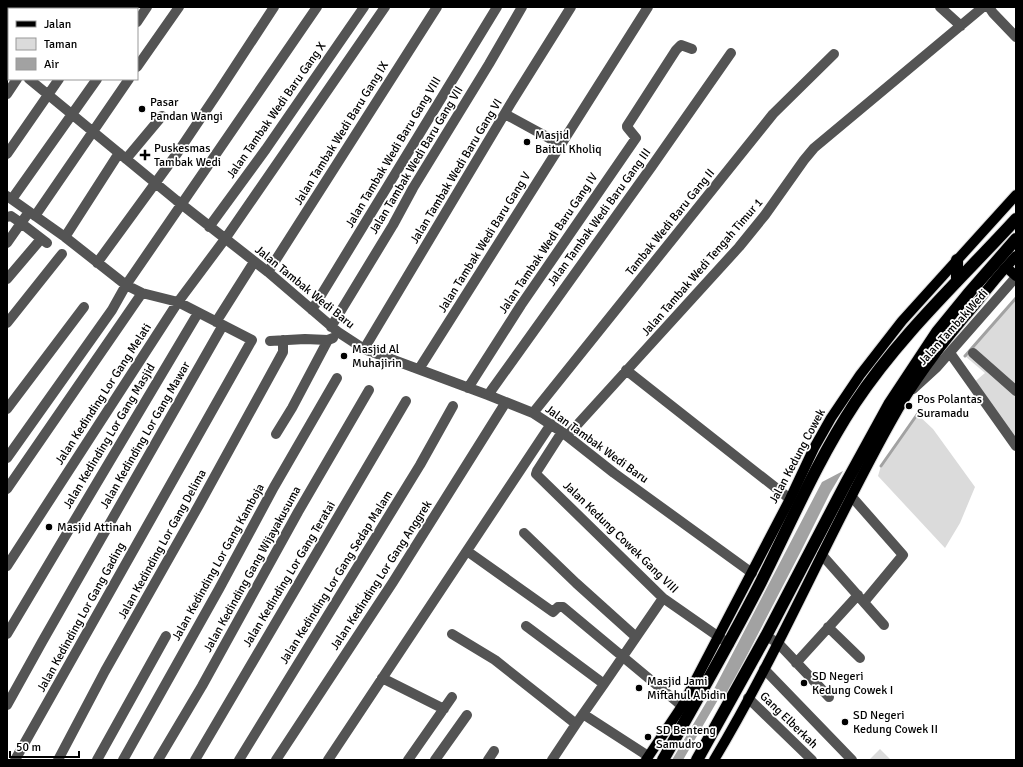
<svg xmlns="http://www.w3.org/2000/svg" width="1023" height="767" font-family="Signika,sans-serif">
<rect width="100%" height="100%" fill="#fff"/>
<path fill="#dbdbdb" d="M1016,298V446L972,384L985,373L965,356Z
M917,414L933,429L975,487L960,523L945,548L878,476L881,466Z
M880,749L891,760H869Z"/>
<path fill="#a2a2a2" d="M843,471L830,493L801,551L728,692L723,700L719,698L683,760H672L713,691L822,482Z"/>
<g fill="none" stroke-linecap="round" stroke-linejoin="round">
<path stroke="#a2a2a2" stroke-width="3" d="M965,356L1016,298
M881,466L921,409"/>
<g stroke="#dbdbdb" stroke-width="12">
<path id="major" d="M1006,267L1016,276
M646,760L682,706L790,499L814,448L831,418L860,375L902,321L1016,195
M714,760C780,650 829,532 892,420C915,378 944,341 975,305C988,288 1001,272 1016,256"/>
</g>
<g stroke="#dbdbdb" stroke-width="14">
<path id="highway" d="M957,281V260
M663,760C696,701 730,643 761,582C791,522 818,459 855,403C900,335 961,279 1016,219
M697,760L766,636L846,483L890,403L937,332L968,294L1016,239"/>
</g>
<path stroke="#545454" stroke-width="10" d="M940,7L961,26
M989,7L993,13L1016,37
M25,9L27,7
M67,9L68,7
M107,9L109,7
M137,22L147,7
M7,34L9,32
M7,61L9,63
M137,67L179,7
M29,79L176,200L268,272L338,332L364,349L488,395L533,413L562,432L614,473L752,573
M7,94L17,79
M505,114L560,144
M7,154L59,79
M126,159L162,116
M7,196L65,237L126,285L142,293L178,302L252,340L15,760
M12,199L97,79
M29,212L21,223L47,243
M35,216L129,79
M7,217L11,216L21,223L7,243
M209,227L266,149L364,7
M65,237L119,153
M97,263L178,152L219,91L274,7
M268,272L437,7
M7,279L41,239
M312,310L497,7
M216,322L254,262
M7,323L62,254
M331,327L393,225L413,188L489,64L522,7
M270,341L305,339L328,340L333,338
M364,349L511,103L571,7
M950,353L1016,446
M973,353L1016,391
M419,369L648,7
M626,370L790,499
M468,388L521,305L636,138L627,127V126L676,50L681,45L692,49
M913,389L937,367L1016,277
M488,395L652,166L731,53
M7,409L84,307
M533,413L773,114L834,54
M562,432L537,471L536,474L663,598L729,644
M276,434L292,408L328,340
M567,436L739,247L765,215L804,160L814,148L983,7
M7,458L112,310L126,285L317,7
M7,489L142,293
M852,497L903,555L864,602
M524,533L576,583L636,637
M467,551L553,612L558,607H563L682,706
M822,555L884,625
M7,566L178,302L225,239L385,7
M526,626L604,684
M828,627L860,658
M7,634L198,313
M452,634L495,660L576,724
M766,636L778,643L829,697
M796,663L858,595
M764,669L852,760
M382,678L444,709
M748,698L812,760
M7,705L42,642L223,325
M583,714L648,756
M58,760L105,671L199,505L283,352V340
M97,760L166,636
M123,760L219,589L274,487L337,378
M158,760L202,686L298,512L369,390
M195,760L406,401
M239,760L420,465L453,406
M276,760L393,582L506,402
M328,760L551,424
M408,760L452,697
M435,760L467,715
M488,760L494,751
M552,760L576,724L604,684L663,598"/>
<use href="#major" stroke="#000" stroke-width="10"/>
<use href="#highway" stroke="#000" stroke-width="12"/>
</g>
<g fill="#000" stroke="#fff" stroke-width="1.5">
<circle cx="142" cy="109" r="4"/>
<circle cx="527" cy="142" r="4"/>
<path d="M143 149h4v4h4v4h-4v4h-4v-4h-4v-4h4z"/>
<circle cx="344" cy="356" r="4"/>
<circle cx="909" cy="406" r="4"/>
<circle cx="49" cy="527" r="4"/>
<circle cx="804" cy="683" r="4"/>
<circle cx="639" cy="688" r="4"/>
<circle cx="845" cy="722" r="4"/>
<circle cx="648" cy="737" r="4"/>
</g>
<g text-anchor="middle" stroke-width="3.5" stroke-linejoin="round" paint-order="stroke">
<g font-size="12" fill="#000" stroke="#fff" text-anchor="start">
<text x="150" y="106">Pasar<tspan x="150" dy="14">Pandan Wangi</tspan></text>
<text x="535" y="139">Masjid<tspan x="535" dy="14">Baitul Kholiq</tspan></text>
<text x="154" y="152">Puskesmas<tspan x="154" dy="14">Tambak Wedi</tspan></text>
<text x="352" y="353">Masjid Al<tspan x="352" dy="14">Muhajirin</tspan></text>
<text x="917" y="403">Pos Polantas<tspan x="917" dy="14">Suramadu</tspan></text>
<text x="57" y="531">Masjid Attinah</text>
<text x="812" y="680">SD Negeri<tspan x="812" dy="14">Kedung Cowek I</tspan></text>
<text x="647" y="685">Masjid Jami<tspan x="647" dy="14">Miftahul Abidin</tspan></text>
<text x="853" y="719">SD Negeri<tspan x="853" dy="14">Kedung Cowek II</tspan></text>
<text x="656" y="734">SD Benteng<tspan x="656" dy="14">Samudro</tspan></text>
</g>
<g font-size="12" fill="#000" stroke="#fff">
<text transform="translate(276 110) rotate(-55)" y="4">Jalan Tambak Wedi Baru Gang X</text>
<text transform="translate(341 133) rotate(-58)" y="4">Jalan Tambak Wedi Baru Gang IX</text>
<text transform="translate(393 152) rotate(-59)" y="4">Jalan Tambak Wedi Baru Gang VIII</text>
<text transform="translate(416 160) rotate(-59)" y="4">Jalan Tambak Wedi Baru Gang VII</text>
<text transform="translate(456 171) rotate(-59)" y="4">Jalan Tambak Wedi Baru Gang VI</text>
<text transform="translate(599 217) rotate(-54)" y="4">Jalan Tambak Wedi Baru Gang III</text>
<text transform="translate(670 222) rotate(-51)" y="4">Tambak Wedi Baru Gang II</text>
<text transform="translate(484 242) rotate(-58)" y="4">Jalan Tambak Wedi Baru Gang V</text>
<text transform="translate(548 243) rotate(-56)" y="4">Jalan Tambak Wedi Baru Gang IV</text>
<text transform="translate(702 267) rotate(-49)" y="4">Jalan Tambak Wedi Tengah Timur 1</text>
<text transform="translate(305 287) rotate(39)" y="4">Jalan Tambak Wedi Baru</text>
<text transform="translate(953 327) rotate(-48)" y="4">Jalan Tambak Wedi</text>
<text transform="translate(103 394) rotate(-57)" y="4">Jalan Kedinding Lor Gang Melati</text>
<text transform="translate(145 435) rotate(-60)" y="4">Jalan Kedinding Lor Gang Mawar</text>
<text transform="translate(109 436) rotate(-59)" y="4">Jalan Kedinding Lor Gang Masjid</text>
<text transform="translate(597 444) rotate(36)" y="4">Jalan Tambak Wedi Baru</text>
<text transform="translate(797 456) rotate(-62)" y="4">Jalan Kedung Cowek</text>
<text transform="translate(621 537) rotate(44)" y="4">Jalan Kedung Cowek Gang VIII</text>
<text transform="translate(162 544) rotate(-61)" y="4">Jalan Kedinding Lor Gang Delima</text>
<text transform="translate(218 562) rotate(-61)" y="4">Jalan Kedinding Lor Gang Kamboja</text>
<text transform="translate(252 569) rotate(-61)" y="4">Jalan Kedinding Gang Wijayakusuma</text>
<text transform="translate(289 574) rotate(-59)" y="4">Jalan Kedinding Lor Gang Teratai</text>
<text transform="translate(381 575) rotate(-57)" y="4">Jalan Kedinding Lor Gang Anggrek</text>
<text transform="translate(336 577) rotate(-58)" y="4">Jalan Kedinding Lor Gang Sedap Malam</text>
<text transform="translate(81 617) rotate(-61)" y="4">Jalan Kedinding Lor Gang Gading</text>
<text transform="translate(789 720) rotate(44)" y="4">Gang Elberkah</text>
</g>
</g>
<rect width="1023" height="767" fill="none" stroke="#000000" stroke-width="16"/>
<rect x="8" y="8" width="130" height="72" fill="#ffffff" stroke="#999999"/>
<rect x="16" y="21" width="20" height="6" fill="#000000" stroke="#999999"/>
<text x="44" y="28" font-size="12" fill="#000000">Jalan</text>
<rect x="16" y="38" width="20" height="12" fill="#dbdbdb" stroke="#999999"/>
<text x="44" y="48" font-size="12" fill="#000000">Taman</text>
<rect x="16" y="58" width="20" height="12" fill="#a2a2a2" stroke="#999999"/>
<text x="44" y="68" font-size="12" fill="#000000">Air</text>
<path d="M10 751v6h69v-6" fill="none" stroke="#000000" stroke-width="2"/>
<text x="16" y="751" font-size="12" fill="#000000" stroke="#ffffff" stroke-width="3" paint-order="stroke">50 m</text>
</svg>
